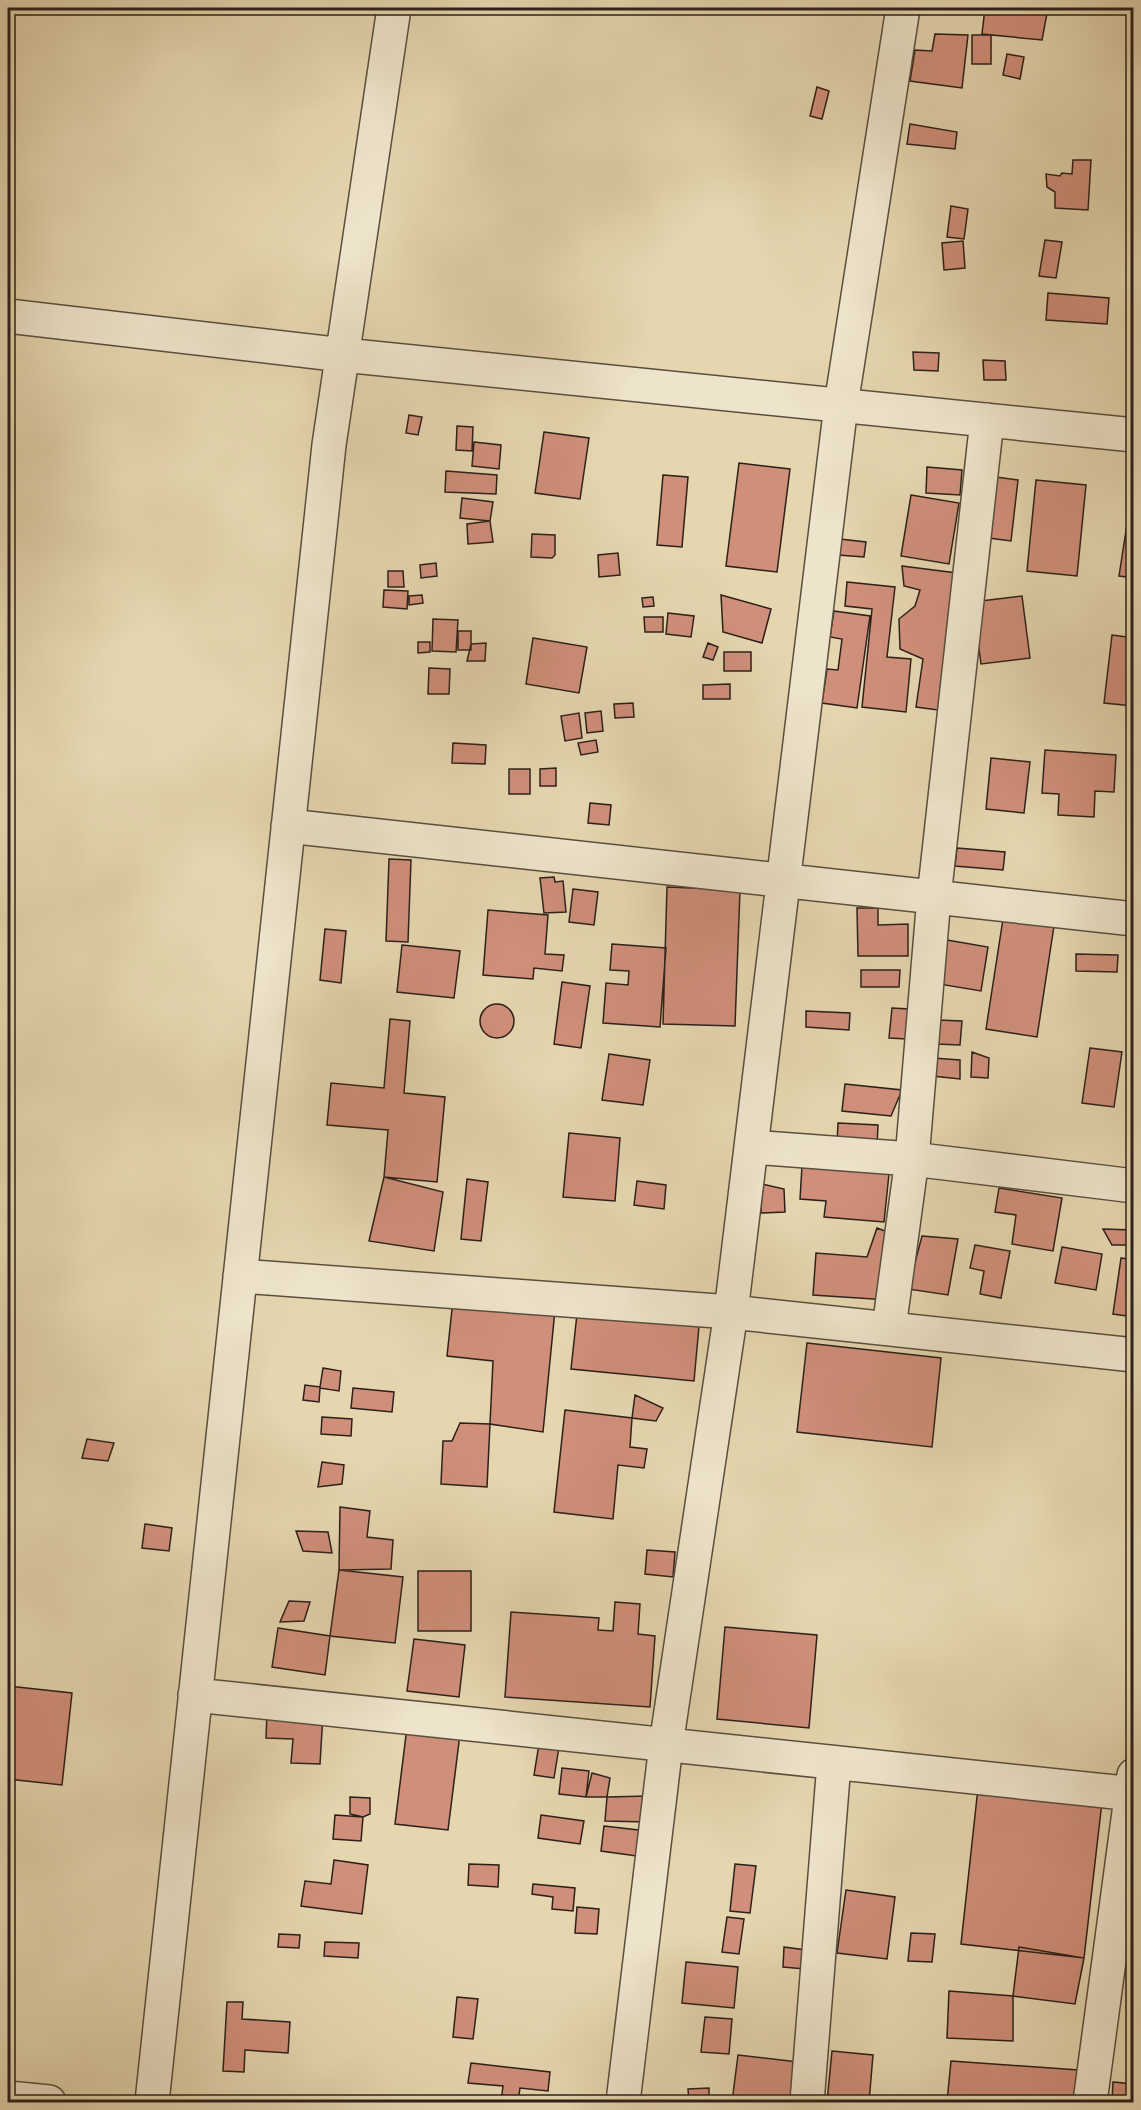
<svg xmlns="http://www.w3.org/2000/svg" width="1141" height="2110" font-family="'IM FELL Great Primer',serif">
<rect width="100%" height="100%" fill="#e5d6af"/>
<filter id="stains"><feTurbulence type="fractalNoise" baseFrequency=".00333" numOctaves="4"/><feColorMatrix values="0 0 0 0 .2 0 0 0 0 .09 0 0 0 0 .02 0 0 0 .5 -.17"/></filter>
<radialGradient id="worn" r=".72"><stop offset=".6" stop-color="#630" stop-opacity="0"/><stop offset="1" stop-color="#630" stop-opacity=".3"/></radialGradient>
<path fill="#d08f7a" stroke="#2c201a" stroke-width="1.5" d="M985,8H1048L1042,40L982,34Z
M935,34L968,35L962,88L910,81L915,50L932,51Z
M972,35H991V64H972Z
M1007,54L1024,57L1020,79L1003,75Z
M817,87L829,91L822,119L810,116Z
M910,124L957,132L955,149L907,144Z
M1073,160H1091L1088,210L1055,208V192L1047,187L1046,174L1060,176L1062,173L1072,174Z
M951,206L968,209L964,239L947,237Z
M1045,240L1062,242L1056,278L1039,276Z
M963,241L965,268L944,270L942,243Z
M1048,293L1109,298L1107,324L1046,320Z
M913,352L939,353L938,371L914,370Z
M983,360L1005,361L1006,380H984Z
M409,415L422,417L418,435L406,433Z
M457,426L473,427L472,451L456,450Z
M544,432L589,438L580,499L535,493Z
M474,442L501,445L499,469L472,466Z
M739,463L790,469L777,572L726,566Z
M927,467L962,470L960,495L926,493Z
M446,471L497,475L496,494L445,492Z
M663,475L688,477L682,547L657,545Z
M996,477L1018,480L1011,541L989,538Z
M1036,480L1086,485L1077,576L1027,571Z
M1132,492L1134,493V578L1119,576Z
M911,495L959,503L949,564L901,556Z
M462,498L493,502L490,521L460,518Z
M490,521L493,542L468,544L467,524Z
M532,534L555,535V555L552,558L531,557Z
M840,539L866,542L864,557L838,555Z
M618,553L620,575L599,577L598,555Z
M436,563L437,576L421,578L420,565Z
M902,566L957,573L938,710L916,707L923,659L900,649L899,619L915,606L920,590L904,586Z
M388,571H403L404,587H388Z
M847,582L895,587L887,657L911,659L906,712L862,707L872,609L845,606Z
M384,590L408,591L407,609L383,607Z
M422,595L423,603L409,605V596Z
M721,595L771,609L762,643L723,632Z
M1022,596L1030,658L981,664L973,602Z
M653,597L654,606L643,607L642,598Z
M834,611L870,616L857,708L822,703L827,669L838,670L842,639L830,637Z
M668,613L694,616L691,637L666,634Z
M644,617H663V632H645Z
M433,619L458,620L456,652L432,651Z
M458,631H471V650H458Z
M1112,635L1134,638V733L1131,732L1133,706L1104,703Z
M533,638L587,647L579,693L526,684Z
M418,642H430V652L418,653Z
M486,643L485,661H467L471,644Z
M708,643L718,647L713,660L703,657Z
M724,652H751V671H724Z
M429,668L450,669L449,694H428Z
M730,684V699H703V685Z
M633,703L634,717L615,718L614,704Z
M601,711L603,731L587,733L585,713Z
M579,713L582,738L565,741L561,716Z
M596,740L598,752L581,755L578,743Z
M453,743L486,745L485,764L452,763Z
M1045,750L1116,755L1114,792L1095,791L1094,817L1058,815L1059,794L1042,793Z
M991,758L1030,762L1024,813L986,809Z
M556,768V786H540V769Z
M509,769H530V794H509Z
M590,803L611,805L609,825L588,823Z
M957,848L1005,852L1003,870L955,866Z
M389,859L411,860L408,942L386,941Z
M554,877L555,882L563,881L566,912L544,913L540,878Z
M667,887L740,890L735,1026L663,1024Z
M573,889L598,892L594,925L569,922Z
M857,908H878V925L908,924V956H858Z
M488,910L548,915L545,954L564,955L562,971L534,968L533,979L483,975Z
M1003,919L1054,926L1037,1037L986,1029Z
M325,929L346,931L341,983L320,980Z
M947,940L988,947L981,991L939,984Z
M612,944L666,948L660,1027L603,1023L606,983L628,985L629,971L610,970Z
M402,945L460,951L454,998L397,992Z
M1076,954L1118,955L1117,972L1076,971Z
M861,970H900L899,987H861Z
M562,982L590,986L581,1048L554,1044Z
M480 1021a17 17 0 1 1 34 0a17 17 0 1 1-34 0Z
M892,1008L909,1009L907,1039L889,1038Z
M806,1011L850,1013L849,1030L806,1027Z
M390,1019L410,1021L404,1093L445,1097L437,1182L384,1177L388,1130L327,1125L331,1083L384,1088Z
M938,1020L962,1021L960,1045L936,1044Z
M1090,1048L1122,1052L1114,1107L1082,1103Z
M972,1052L989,1058L988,1078L971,1077Z
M609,1054L650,1060L643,1105L602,1100Z
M933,1058L960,1060V1079L932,1076Z
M845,1084L902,1090L891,1116L842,1111Z
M838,1123L878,1125L877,1146L837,1144Z
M569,1133L620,1138L615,1201L563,1197Z
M802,1166L889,1174L884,1222L824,1217L826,1201L800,1199Z
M384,1177L443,1192L434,1251L369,1241Z
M467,1179L488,1182L481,1241L461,1239Z
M637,1181L666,1185L664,1209L634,1205Z
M762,1184L784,1189L785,1212L761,1213Z
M999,1188L1062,1198L1053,1251L1012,1244L1016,1215L995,1212Z
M877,1228L893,1234L888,1300L813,1295L816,1253L867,1257Z
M1103,1229L1134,1230V1245H1112Z
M922,1236L958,1239L948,1295L908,1289Z
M975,1245L1010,1251L1001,1298L980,1294L984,1271L970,1268Z
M1062,1247L1102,1254L1096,1290L1055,1283Z
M1121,1258L1134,1260V1317L1113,1314Z
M453,1300L555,1310L543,1432L490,1424L493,1361L447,1356Z
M577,1314L699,1326L694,1381L571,1369Z
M807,1343L941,1358L932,1447L797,1432Z
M323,1368L341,1371L339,1391L320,1388L319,1402L303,1400L305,1385L320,1387Z
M353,1388L394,1392L392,1412L351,1408Z
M635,1395L663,1408L656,1421L632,1418Z
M565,1410L632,1418L630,1447L647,1449L644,1468L618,1465L613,1519L554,1512Z
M322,1417L352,1419L351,1436L321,1434Z
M460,1423L490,1424L487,1487L441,1484L443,1441H452Z
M87,1439L114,1443L108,1461L82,1458Z
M322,1462L344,1465L342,1484L318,1487Z
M340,1507L370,1511L367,1537L393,1540L391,1569L339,1570Z
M145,1524L172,1528L169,1551L142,1548Z
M296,1531L328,1532L332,1553L303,1551Z
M647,1550L675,1552L673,1577L645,1574Z
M339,1570L403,1577L395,1643L330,1636Z
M418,1571H471V1631H418Z
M289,1601L310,1602L304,1621L280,1622Z
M615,1602L640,1604L638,1634L655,1636L650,1707L505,1697L511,1612L599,1618L598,1630L613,1631Z
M725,1627L817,1635L809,1728L717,1719Z
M278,1628L330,1636L325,1675L272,1667Z
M414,1639L465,1645L459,1697L407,1691Z
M8,1686L72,1693L62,1785L8,1779Z
M267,1712L323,1714L320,1764L291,1763L293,1739L266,1738Z
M407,1727L460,1734L448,1830L395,1824Z
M539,1744L559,1747L554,1778L534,1775Z
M562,1768L589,1771L586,1797L559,1794Z
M592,1773L610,1778L607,1797H586Z
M978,1788L1102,1802L1084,1958L961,1944Z
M648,1796L647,1822L605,1821L607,1797Z
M350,1797L370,1798V1814L363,1817L350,1814Z
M335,1815L363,1817L361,1841L333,1839Z
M541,1815L584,1821L580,1844L538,1838Z
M604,1826L647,1831L644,1857L601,1851Z
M334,1860L368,1865L362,1914L301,1906L305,1881L331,1884Z
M469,1864L499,1865L498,1887L468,1885Z
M735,1864L756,1866L750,1913L730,1911Z
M533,1884L575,1888L573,1911L552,1909L553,1897L532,1894Z
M846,1890L895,1897L887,1959L837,1953Z
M577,1907L599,1909L597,1934L575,1933Z
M727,1917L744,1919L739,1954L722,1952Z
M911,1933L935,1934L932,1962L908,1961Z
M279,1934L300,1935L299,1948L278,1947Z
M325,1942L359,1943L358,1958L324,1956Z
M784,1947L806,1950L805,1969L783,1967Z
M1019,1947L1084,1958L1075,2004L1013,1996Z
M686,1962L738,1967L734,2008L682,2003Z
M949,1991L1013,1996V2041L947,2038Z
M457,1997L478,1999L473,2039L453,2037Z
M227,2002H243L242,2019L290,2022L288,2053L245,2050L244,2072L223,2071Z
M705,2017L732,2019L729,2054L701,2052Z
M832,2051L873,2055L869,2102H827Z
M738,2055L798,2062L793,2102H732Z
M951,2061L1078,2070L1075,2102H947Z
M471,2063L550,2072L548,2091L520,2088L518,2102H501L503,2086L468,2083Z
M1113,2082L1134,2084V2102H1112Z
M709,2088V2102H689L688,2089Z"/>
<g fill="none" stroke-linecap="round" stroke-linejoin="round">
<g stroke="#5a4e3f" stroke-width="36">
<path id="minor" d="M8,316L343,355L1134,435
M288,826L1134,919
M751,1147L912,1159L1134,1186
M240,1276L731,1312L1134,1355
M889,1328L912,1159L934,897L987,420
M195,1695L1134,1794
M8,2098L49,2102
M152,2102L329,445L394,8
M623,2102L666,1745L731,1312L841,405L903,8
M807,2102L834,1763
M1090,2102L1134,1775"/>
</g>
<use href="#minor" stroke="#eee4cb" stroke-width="33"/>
</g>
<rect width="1141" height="2110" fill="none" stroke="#e5d6af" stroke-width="30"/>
<rect x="9" y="9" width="1123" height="2092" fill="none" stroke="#2c201a" stroke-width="3"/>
<rect x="15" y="15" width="1111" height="2080" fill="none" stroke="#2c201a" stroke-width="1.5"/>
<rect width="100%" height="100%" filter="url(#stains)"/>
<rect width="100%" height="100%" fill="url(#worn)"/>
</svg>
